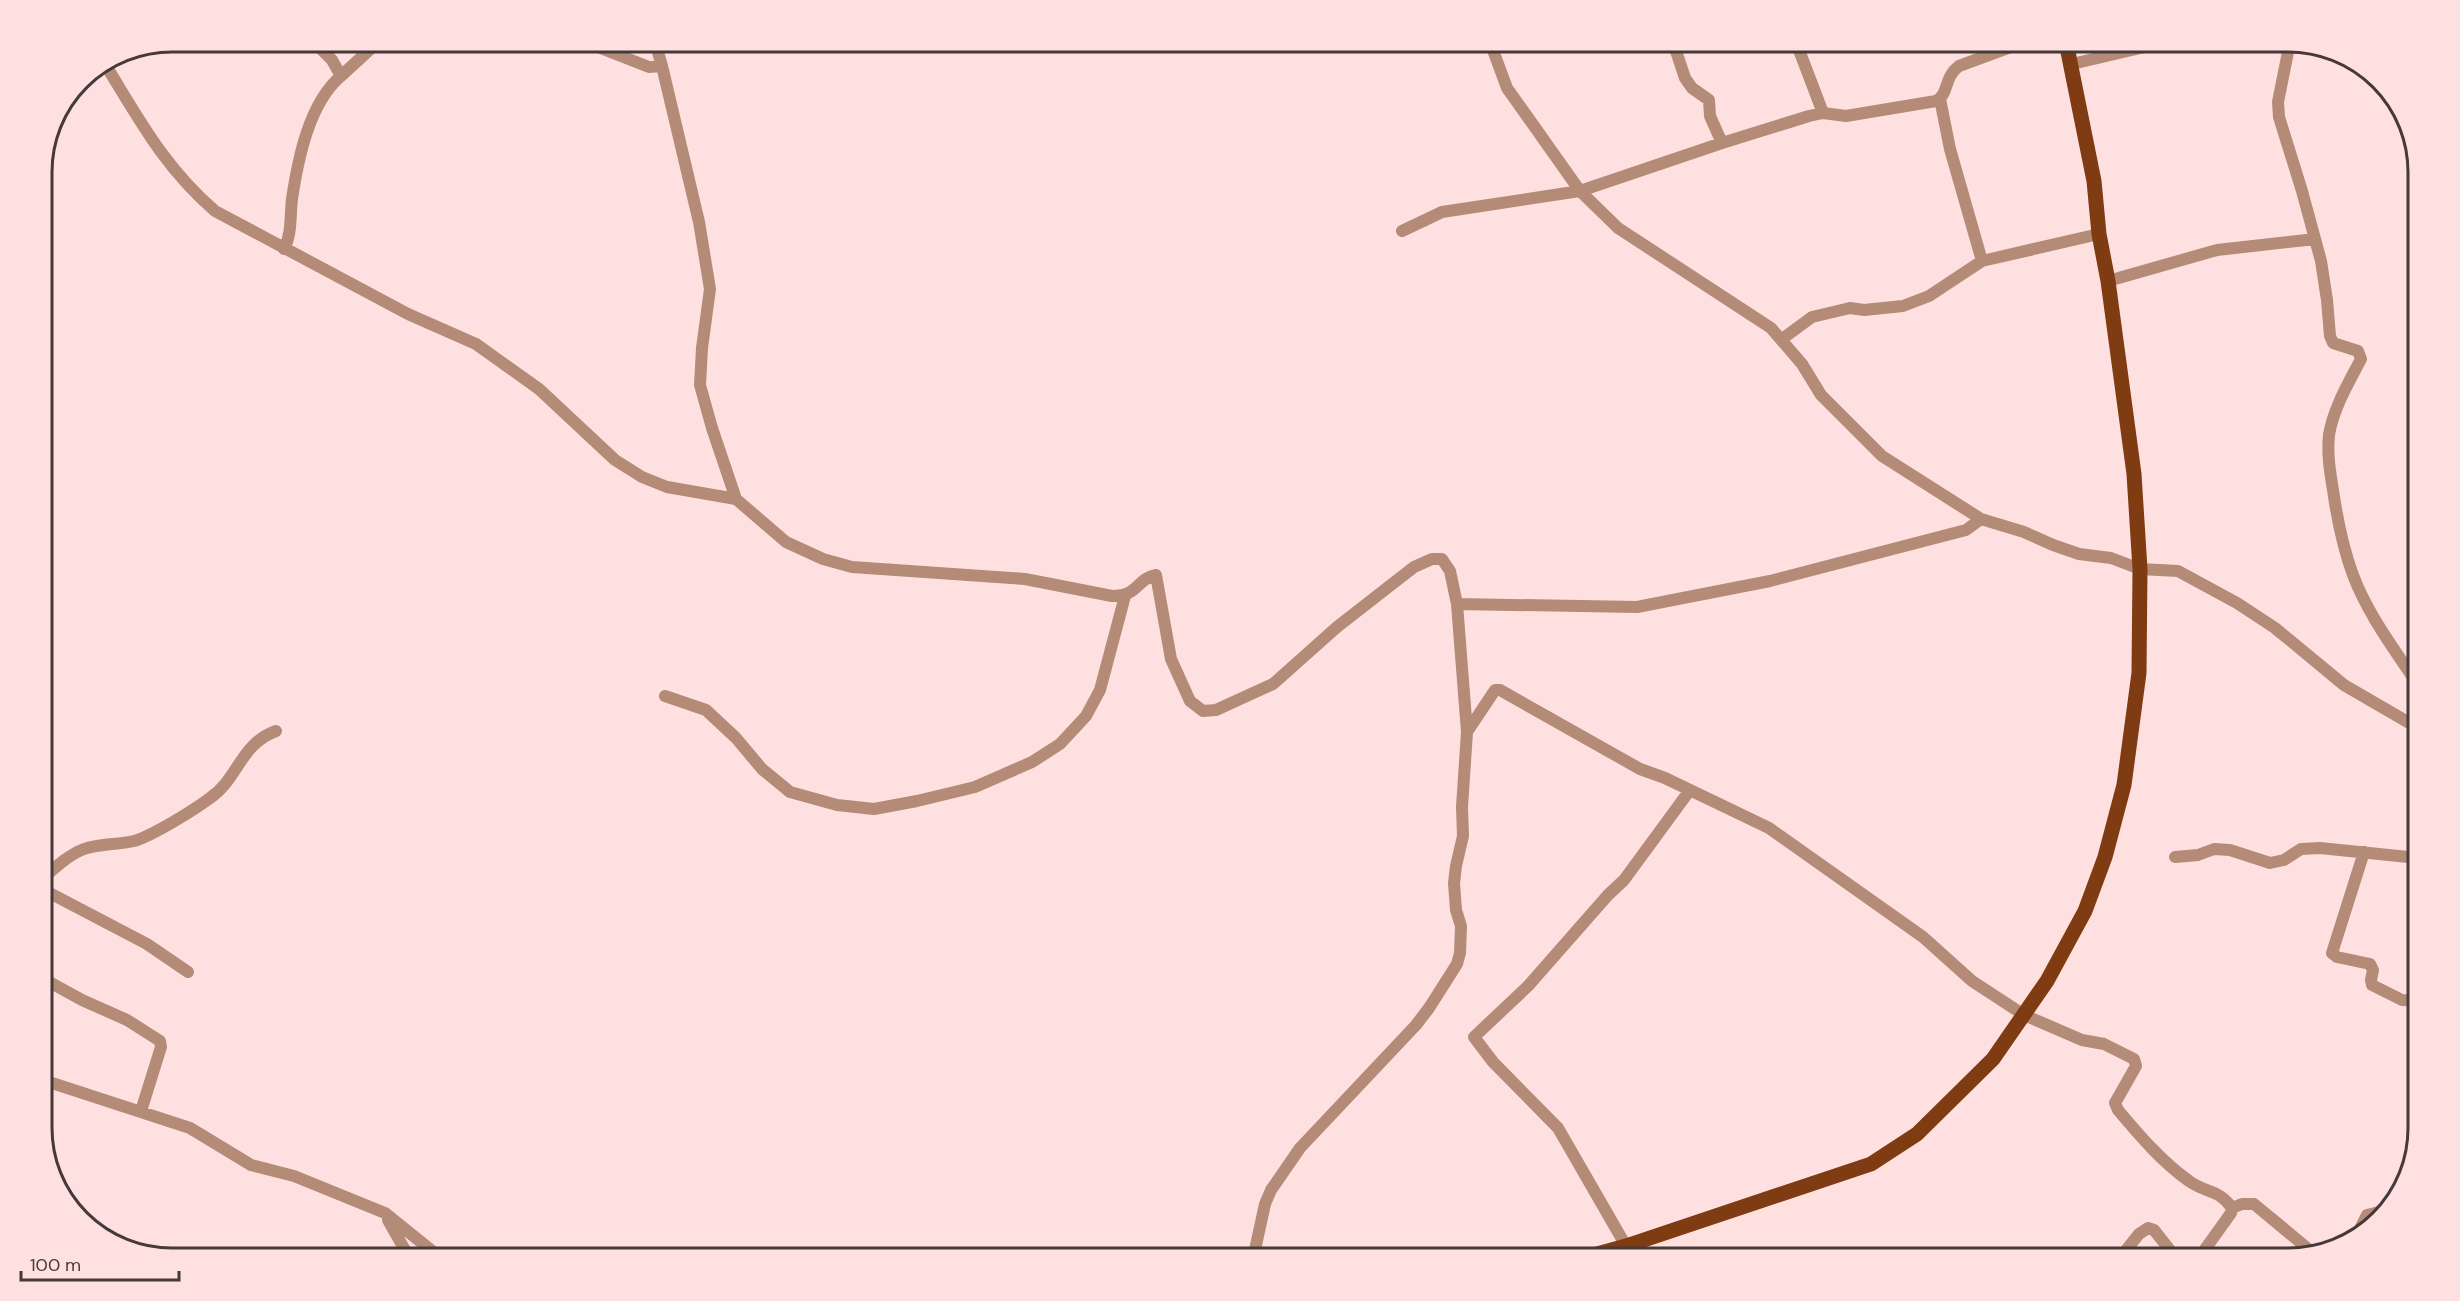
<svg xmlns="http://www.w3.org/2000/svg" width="2460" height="1301" font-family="'DM Sans',sans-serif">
<rect width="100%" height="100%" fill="#ffe0e0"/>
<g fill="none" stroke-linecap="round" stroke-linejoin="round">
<path stroke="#b38b77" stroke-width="12" d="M314,42L332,60L341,76L378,42
M585,42L649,67L662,66
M655,42L662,66L699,222L710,289L702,348L700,385L712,428L736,499L786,542L823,559L852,567L1025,579L1112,596C1139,596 1136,579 1156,575L1171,659L1190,701L1203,711L1216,710L1273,684L1337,627L1414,567L1432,559H1442L1450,571L1457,604L1637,607L1770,581L1966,530L1981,519
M1490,42L1507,88L1580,191L1618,228L1771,328L1802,364L1821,395L1882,456L1981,519L2024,532L2053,545L2079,554L2111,558L2140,569L2178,571L2237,603L2275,628L2344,685L2418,728
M1673,42L1685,78L1692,88L1709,100L1710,116L1722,143
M1796,42L1823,113
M2290,42L2278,102L2279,117L2302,191L2321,261L2327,300L2330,336L2333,343L2358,351L2361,359C2349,382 2333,409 2329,435C2327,454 2330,472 2333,490C2337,518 2343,548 2353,575C2368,615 2395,650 2418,685
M105,64C139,119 164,167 215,211L408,314L476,344L539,389L615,460L642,477L667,487L736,499
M2072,64L2166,42
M1940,99L1950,149L1982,261
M1402,231L1442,212L1580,191L1722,143L1809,116L1823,113L1846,116L1936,101C1950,93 1943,78 1959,66L2024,42
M284,249C292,234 290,216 292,199C298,159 309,103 341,76
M2108,281L2217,250L2315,239
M1782,339L1812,317L1850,308L1864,310L1903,306L1929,296L1982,261L2099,234
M1457,604L1467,732
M665,696L706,710L736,738L762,769L790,792L837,805L874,809L917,801L975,787L1032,762L1060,744L1086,716L1100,690L1125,596
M2364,852L2332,953L2337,957L2370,964L2373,970L2371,980L2372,985L2402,1000L2418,1001
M2175,857L2198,855L2214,849L2230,850L2270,863L2284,860L2301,849L2320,848L2418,858
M42,879C55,868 68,855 84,849C100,843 117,845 134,841C152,836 194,810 210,798C239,778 240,744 276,731
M42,889L147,944L188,972
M42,978L82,1000L127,1020L160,1041L161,1047L141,1111
M42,1078L52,1083L190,1128L251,1165L294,1176L385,1213L442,1259
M2232,1208L2242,1204H2254L2312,1252
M388,1220L410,1259
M2355,1239L2367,1215L2383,1211
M1626,1246L1558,1128L1493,1062L1474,1037L1528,986L1608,895L1624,880L1690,790
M1253,1259L1265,1204L1271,1190L1300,1148L1416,1025L1429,1008L1457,964L1460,953L1461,926L1456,910L1454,883L1456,866L1463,836L1462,807L1467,732L1495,690H1500L1640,769L1665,778L1769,828L1923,937L1972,981L2024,1015L2082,1040L2104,1044L2134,1059L2136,1066L2115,1103L2118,1110C2139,1135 2162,1162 2189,1181C2205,1193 2219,1189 2232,1208L2231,1213L2198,1259
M2119,1259L2139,1234L2148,1228L2154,1230L2177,1259"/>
<path stroke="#7f3c12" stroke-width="15" d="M1579,1259L1626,1246L1871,1164L1917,1134L1993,1059L2047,981L2085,911L2105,857L2124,785L2139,673L2140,569L2134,474L2108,281L2099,234L2094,181L2066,42"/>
</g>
<path d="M0 0H2460V1301H0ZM172 52H2288A120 120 0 0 1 2408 172V1128A120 120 0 0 1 2288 1248H172A120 120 0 0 1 52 1128V172A120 120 0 0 1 172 52Z" fill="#ffe0e0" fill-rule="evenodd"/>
<path fill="none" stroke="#453939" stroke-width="3" d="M172 52H2288A120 120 0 0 1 2408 172V1128A120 120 0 0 1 2288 1248H172A120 120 0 0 1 52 1128V172A120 120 0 0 1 172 52Z"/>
<path d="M21 1271v9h158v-9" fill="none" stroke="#453939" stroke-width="3"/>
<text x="30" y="1271" font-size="18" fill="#453939" stroke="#ffe0e0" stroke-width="4.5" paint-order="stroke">100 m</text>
</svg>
